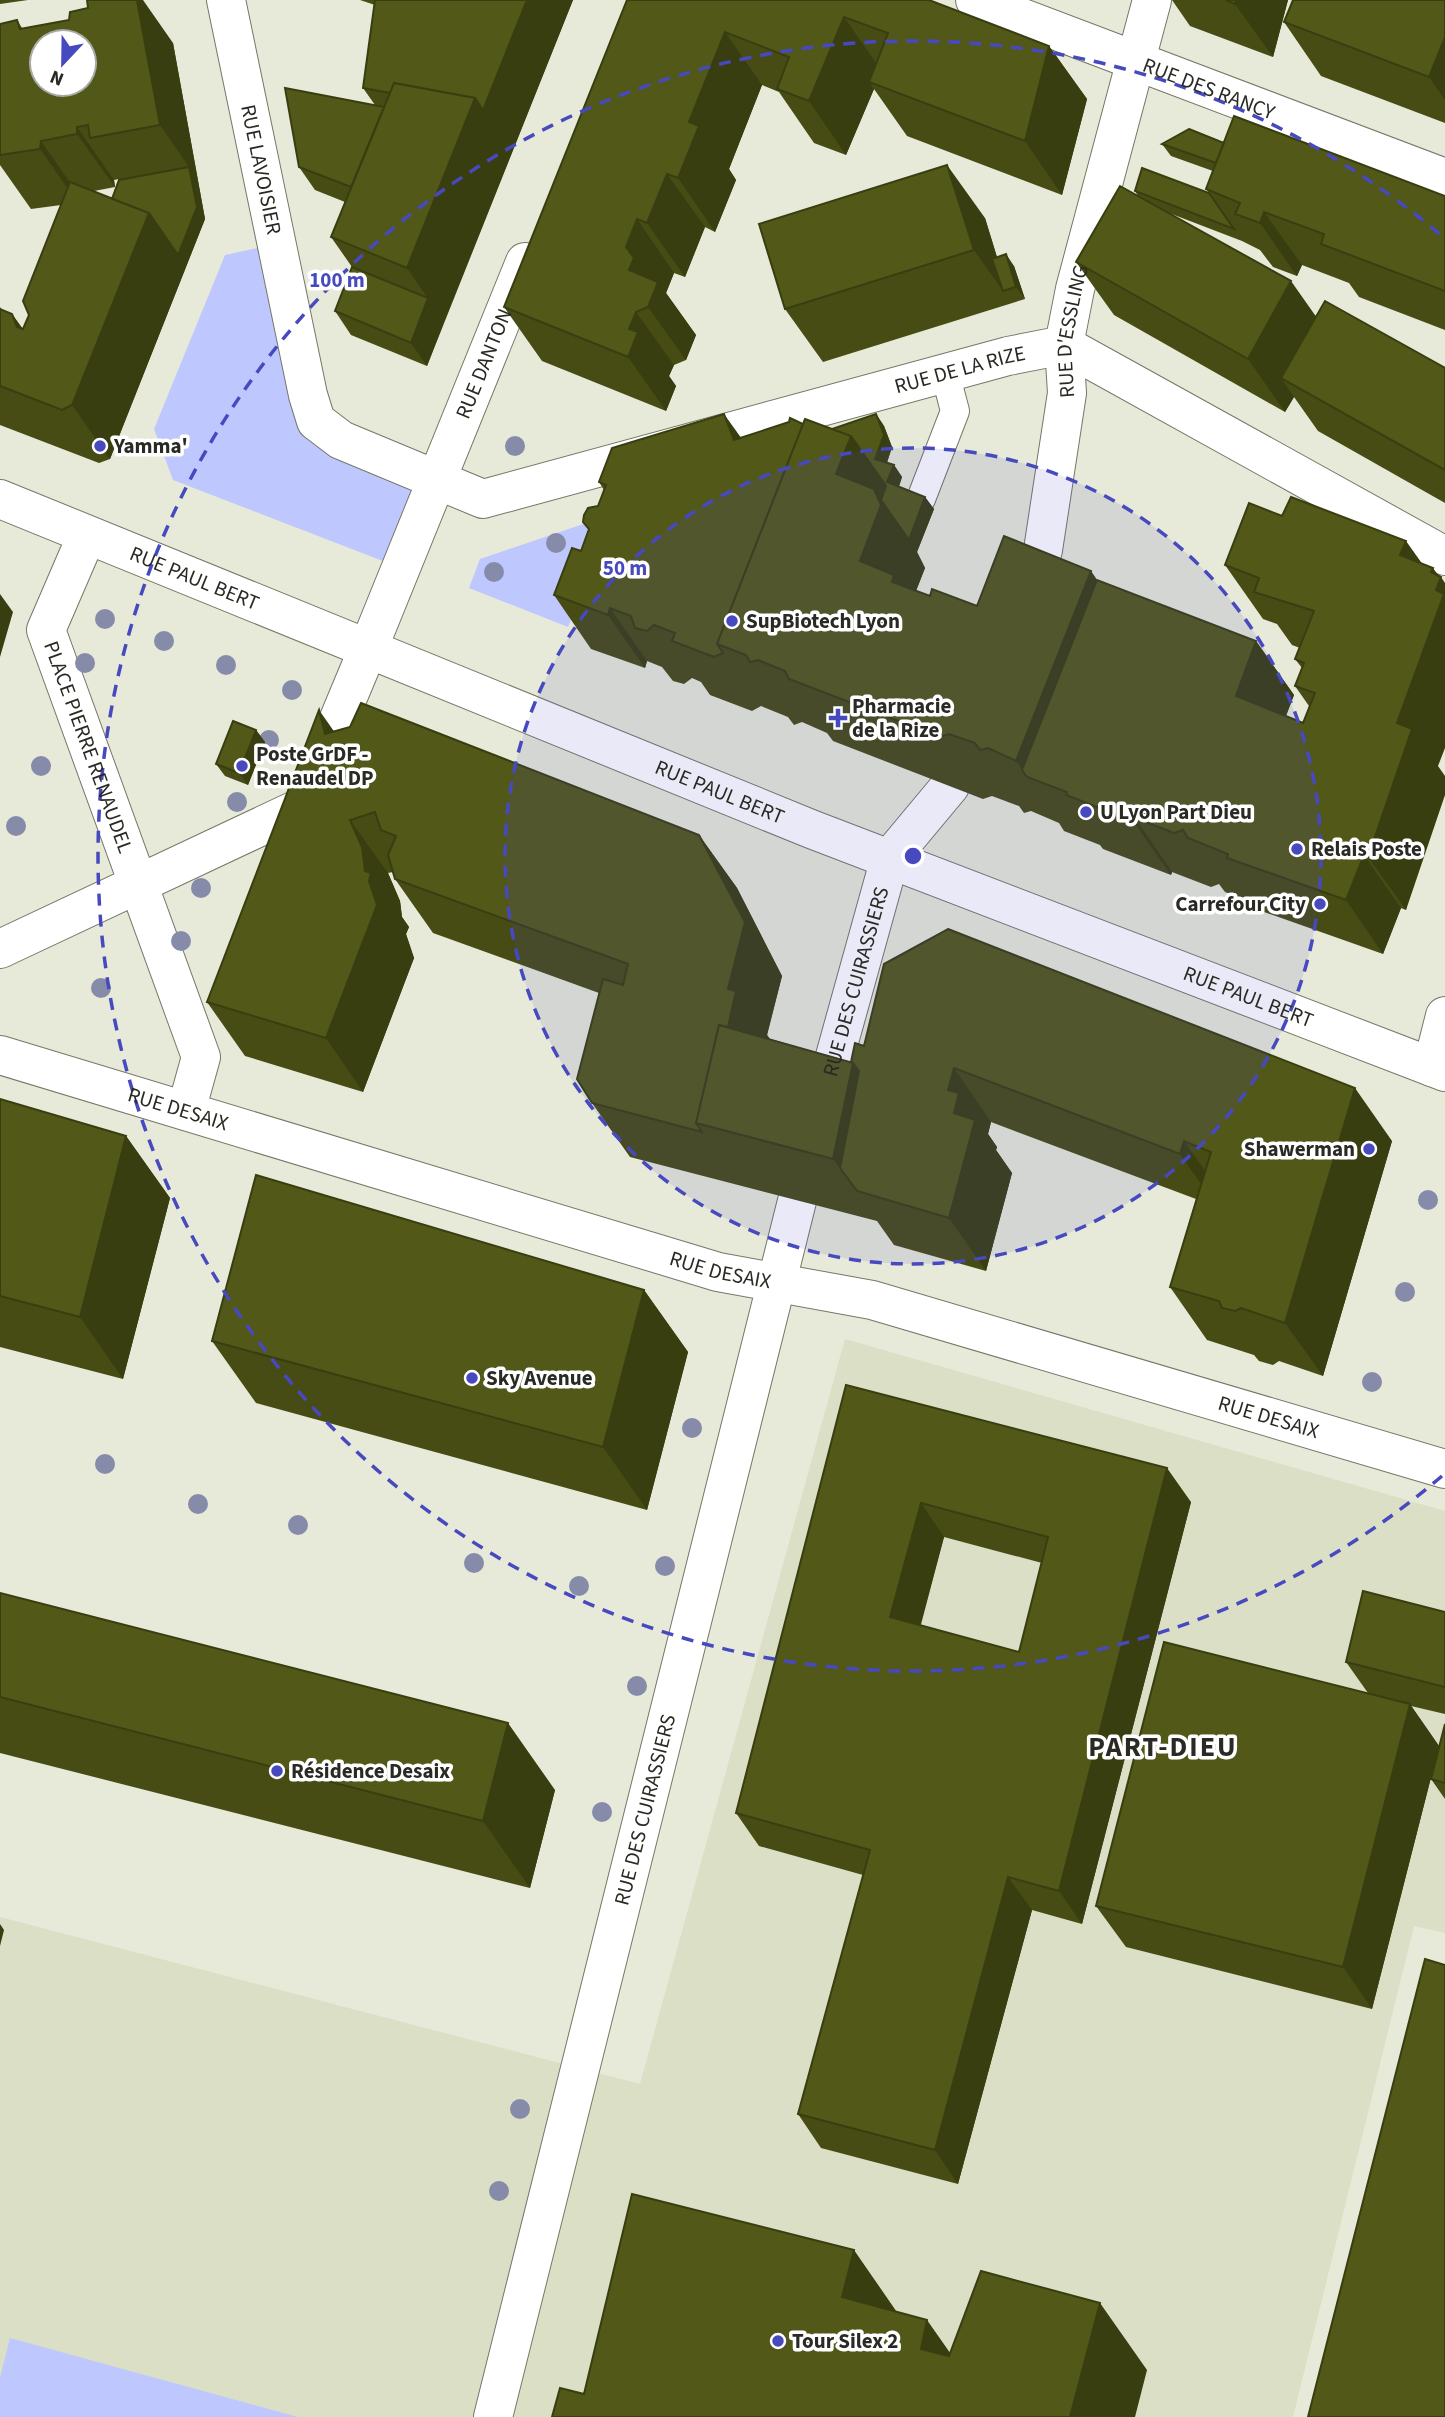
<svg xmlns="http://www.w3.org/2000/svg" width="1445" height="2417" font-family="'Source Sans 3',sans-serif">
<rect width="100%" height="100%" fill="#e7ead8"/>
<path fill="#dadfc5" d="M845,1339L1445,1511V1933L1414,1926L1293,2417H0V1917L640,2084Z"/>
<path fill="#bec8fe" d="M266,246L308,431L419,483L388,563L173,480L154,429L225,255Z
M616,513L568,627L469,588L480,559Z
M10,2338L298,2417H0V2378Z"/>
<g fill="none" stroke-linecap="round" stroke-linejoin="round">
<g stroke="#757767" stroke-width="30">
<path id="service" d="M921,499L955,411L945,373"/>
</g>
<g stroke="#757767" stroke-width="40">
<g id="pedestrian">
<path id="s1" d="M87,535L46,630L201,1057L186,1111"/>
<path d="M0,949L302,807L368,649"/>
</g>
</g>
<g stroke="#757767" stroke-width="40">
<g id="minor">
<path id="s2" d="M226,0L308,395L316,421L341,440L483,499L1008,356L1064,345L1445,556"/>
<path id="s3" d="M975,0L1445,178"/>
<path id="s4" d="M1023,601L1043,550L1067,393L1064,345L1075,289L1152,0"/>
<path id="s5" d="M368,649L525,262"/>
<path id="s6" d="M0,1055L718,1272L872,1300L1445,1469"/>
<path d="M1432,1067L1445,1016"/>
<path id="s7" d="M822,1103L890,858L950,786"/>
<path id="s8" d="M493,2417L797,1201"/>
</g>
</g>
<g stroke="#757767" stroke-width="40">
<g id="tertiary">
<path id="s9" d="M0,499L811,829L1445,1072"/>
</g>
</g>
<use href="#service" stroke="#fff" stroke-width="28"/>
<use href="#pedestrian" stroke="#fff" stroke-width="38"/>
<use href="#minor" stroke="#fff" stroke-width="38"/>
<use href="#tertiary" stroke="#fff" stroke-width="38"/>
</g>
<g fill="#878baa">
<circle cx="515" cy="446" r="10"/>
<circle cx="556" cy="543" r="10"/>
<circle cx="494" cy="572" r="10"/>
<circle cx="105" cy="619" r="10"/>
<circle cx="164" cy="641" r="10"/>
<circle cx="85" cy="663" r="10"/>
<circle cx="226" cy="665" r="10"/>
<circle cx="292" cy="690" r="10"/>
<circle cx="269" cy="740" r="10"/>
<circle cx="41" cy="766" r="10"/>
<circle cx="237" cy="802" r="10"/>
<circle cx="16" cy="826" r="10"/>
<circle cx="201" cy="888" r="10"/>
<circle cx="181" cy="941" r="10"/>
<circle cx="101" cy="988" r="10"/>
<circle cx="1428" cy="1200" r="10"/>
<circle cx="1405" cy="1292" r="10"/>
<circle cx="1372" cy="1382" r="10"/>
<circle cx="692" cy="1428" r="10"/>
<circle cx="105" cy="1464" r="10"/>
<circle cx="198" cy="1504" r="10"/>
<circle cx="298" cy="1525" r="10"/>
<circle cx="474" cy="1563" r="10"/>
<circle cx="665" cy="1566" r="10"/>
<circle cx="579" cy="1586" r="10"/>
<circle cx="637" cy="1686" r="10"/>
<circle cx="602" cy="1812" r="10"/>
<circle cx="520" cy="2109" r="10"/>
<circle cx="499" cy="2191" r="10"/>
</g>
<path fill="#474c15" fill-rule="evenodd" d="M0,0H28L0,4Z
M360,0H573L427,366L351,335L335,311L352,267L331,237L345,202L315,190L299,167L375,105L363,88L375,5Z
M627,0H929L1049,46L1087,99L1062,195L907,136L874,89L846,155L814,143L779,92L762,85L729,169L736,180L715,232L705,227L685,277L674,273L666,293L696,335L686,360L674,365L669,376L676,386L666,411L542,361L504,307Z
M1172,0H1288L1273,57L1190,26Z
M1445,0V123L1321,76L1284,22Z
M17,20L22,28L173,43L205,219L110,459L99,463L0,425V307L2,310L12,314L23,329L29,315L61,205L31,209L0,165V24ZM119,179L112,199L94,191L115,187L114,180Z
M1224,143L1445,196V330L1359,297L1349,283L1302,265L1297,276L1273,267L1260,250L1242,241L1169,213L1316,316L1445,368V503L1318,431L1294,397L1285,412L1114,315L1076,262L1138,196L1135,191L1209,193L1206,189L1213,171L1171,156L1162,144Z
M985,218L997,257L1014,266L1025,299L823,362L785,309Z
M876,414L884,426L892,447L887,463L894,465L902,477L899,487L925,497L934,509L917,552L925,568L916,591L930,596L977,606L1097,580L1256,641L1294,695L1286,716L1303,723L1309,706L1295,686L1302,668L1295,659L1300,648L1292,645L1277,624L1263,619L1225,565L1249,503L1438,766L1406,910L1401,908L1383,954L1264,912L1260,905L1225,892L1219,884L1211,887L1172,872L1171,875L1103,849L1100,845L1064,831L1059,823L1031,811L1024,813L1019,806L992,796L983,799L833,741L827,733L802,722L794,725L788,717L761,706L752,711L710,695L701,682L692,678L684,684L673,681L662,667L647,661L645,668L591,649L554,595L581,551L589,530L583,522L598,506L604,490L599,482L741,438L803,424L832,429Z
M256,730L265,742L248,785L225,776L216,764Z
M334,731L699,835L737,888L782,976L767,1035L770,1039L851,1062L864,1046L1392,1141L1323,1376L1279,1361L1273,1365L1259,1361L1254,1355L1207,1340L1170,1287L1196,1199L991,1122L988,1134L997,1147L996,1150L1012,1173L986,1271L894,1245L877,1221L630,1157L592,1103L599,993L433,933L395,879L393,872L388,873L400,901L402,917L409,927L406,934L414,958L363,1092L245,1056L207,1002Z
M0,1099L126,1136L170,1198L123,1379L0,1347Z
M644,1290L688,1352L647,1510L256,1403L212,1341Z
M846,1385L1191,1502L1082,1924L1032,1910L958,2184L821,2148L798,2114L863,1875L759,1846L736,1813ZM944,1537L1042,1563L1019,1652L920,1625Z
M0,1593L555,1790L530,1888L0,1753Z
M1445,1612V1714L1411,1706L1439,1746L1372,2009L1126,1947L1096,1906L1368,1693L1346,1662Z
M1445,1724V1799L1431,1779Z"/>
<path fill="#393e11" d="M137,0H143L173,43L205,219L110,459L72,405L149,213L189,167L160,125Z
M527,0H573L444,322L407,268L475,98Z
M1236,0H1288L1273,57L1235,4Z
M844,17L881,70L869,82L874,89L846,155L809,101Z
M725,32L762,85L729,169L736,180L715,232L678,178L689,122Z
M1445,37V100L1429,77Z
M1049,46L1087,99L1062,195L1025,141Z
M77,127L114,180L115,187L77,134Z
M41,141L78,194V203L40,149Z
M947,165L985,218L1007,290L1003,291L974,250Z
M667,174L705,227L685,277L647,223Z
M1264,212L1302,265L1297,276L1260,223Z
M637,219L674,273L666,293L696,335L686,360L648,307L629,270L626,247Z
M1006,254L1014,266L1025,299L1016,287Z
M1291,281L1329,335L1281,378L1294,397L1285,412L1248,359Z
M428,298L444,322L427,366L411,343Z
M636,312L674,365L669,376L676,386L666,411L628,357L629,329Z
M12,314L49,367L17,327Z
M724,414L762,467L734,440Z
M876,414L884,426L892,447L884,471L875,459Z
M851,436L894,498L925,497L934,509L917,552L925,568L912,601L758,660Z
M894,465L902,477L896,494L887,482Z
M1406,541L1438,586L1431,572L1433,568L1441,579V577L1445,583V748L1438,766L1445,776V795L1406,910L1368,857L1397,723L1400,555Z
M1091,571L1134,634L1067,792L1028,778L1016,761Z
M0,594L13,612L0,657Z
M610,608L647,661L645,668L608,615Z
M1256,641L1294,695L1273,749L1236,696Z
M319,710L357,764L325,734Z
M256,730L265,742L248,785L239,773Z
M1135,818L1172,872L1171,875L1133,821Z
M350,820L388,873L400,901L402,917L409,927L406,934L414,958L363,1092L326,1038L365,871Z
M699,835L737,888L782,976L767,1035L774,1045L703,1125L728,989Z
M1364,855L1401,908L1383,954L1346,900Z
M853,1063L897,1125L857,1191L833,1159Z
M954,1068L991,1122L988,1134L997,1147L996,1150L1012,1173L986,1271L949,1218L954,1113L948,1090Z
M1355,1088L1392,1141L1323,1376L1285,1323Z
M126,1136L170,1198L123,1379L80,1317Z
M1184,1141L1222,1195L1217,1207L1180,1154Z
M644,1290L688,1352L647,1510L603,1447Z
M1167,1468L1191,1502L1082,1924L1059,1891Z
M921,1503L944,1537L914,1651L890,1617Z
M1410,1704L1439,1746L1372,2009L1343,1967Z
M508,1723L555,1790L530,1888L483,1821Z
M1008,1877L1032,1910L958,2184L935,2150Z
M0,1924L4,1930L0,1946Z
M854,2250L901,2318L842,2297Z
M1100,2303L1147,2370L1135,2417H1070Z
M927,2320L974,2387L921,2349Z"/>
<path fill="#525818" stroke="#393e11" stroke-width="2" fill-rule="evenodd" d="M87,0H137L160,125L90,138L88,125L77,127V134L41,141L40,149L0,155V24L17,20L20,29L69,20L70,12L88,8ZM42,42H84V84H42Z
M375,0H527L483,110L475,98L394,83L390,93L363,88Z
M627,0H929L1049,46L1025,141L869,82L888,33L844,17L809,101L777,89L789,57L725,32L689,122L699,126L678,178L667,174L647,223L637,219L626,247L634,258L629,270L658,282L648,307L636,312L629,329L638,332L628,357L504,307Z
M1226,0H1236L1235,4Z
M1293,0H1445V37L1429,77L1284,22Z
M394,83L475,98L407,268L331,237Z
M285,88L384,107L351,187L299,167Z
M1234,116L1445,196V291L1321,244L1324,234L1264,212L1260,223L1235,214L1240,203L1206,189Z
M1189,129L1224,143L1216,163L1162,144Z
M947,165L974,250L785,309L759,224Z
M189,167L197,207L178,255L149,213L112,199L119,180Z
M1142,168L1209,193L1234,229L1135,191Z
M70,182L149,213L72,405L62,410L0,386V309L12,314L17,327L23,329L29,315L23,301Z
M1120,186L1291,281L1248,359L1076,262Z
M1006,254L1016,287L1003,291L992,259Z
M352,267L428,298L411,343L335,311Z
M1325,301L1445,368V470L1281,378Z
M724,414L734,440L789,422L790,418L803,424L717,644L723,653L714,657L672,641L675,633L654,625L647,631L635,628L631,616L610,608L608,615L554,595L572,548L581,551L589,529L583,522L584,515L588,508L598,506L606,485L599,482L612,448Z
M876,414L884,435L875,459L894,465L887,482L925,497L909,540L881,500L886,486L851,436L832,429Z
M805,419L851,436L836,474L874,489L881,505L860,561L894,575L892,582L930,596L932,589L977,606L1004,536L1091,571L1016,761L988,748L980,750L975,743L949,734L940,737L789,679L785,671L758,660L750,662L746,655L717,644Z
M1291,497L1406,541L1400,555L1433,568L1431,572L1441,577L1436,590L1444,594L1397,723L1412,729L1368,857L1364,855L1346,900L1227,858L1228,854L1188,838L1183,830L1174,833L1135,818L1133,821L1066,795L1067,792L1027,777L1022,770L1097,580L1256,641L1236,696L1303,723L1315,693L1295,686L1304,663L1295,659L1314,611L1254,592L1259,578L1225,565L1249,503L1282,516Z
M361,703L699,835L745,922L728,989L736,991L728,1027L719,1025L696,1123L702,1132L592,1103L577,1079L603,979L623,985L628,964L395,879L388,855L396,836L381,830L375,812L350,820L362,847L365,871L371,873L369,881L377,905L326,1038L207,1002L319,710L325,734L350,727Z
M233,721L256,730L239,773L216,764Z
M948,929L1355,1088L1285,1323L1241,1308L1235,1311L1222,1308L1219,1301L1170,1287L1211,1152L1184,1141L1180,1154L954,1068L948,1090L959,1093L954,1113L975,1120L949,1218L857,1191L840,1168L859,1071L853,1063L851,1062L855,1043L864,1046L884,964Z
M719,1025L853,1063L833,1159L696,1123Z
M0,1099L126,1136L80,1317L0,1296Z
M256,1175L644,1290L603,1447L212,1341Z
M846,1385L1167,1468L1059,1891L1008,1877L935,2150L798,2114L870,1850L736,1813ZM921,1503L1048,1537L1019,1652L890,1617Z
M1363,1591L1445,1612V1687L1346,1662Z
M0,1593L508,1723L483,1821L0,1697Z
M1164,1642L1410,1704L1343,1967L1096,1906Z
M1445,1724V1783L1431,1779Z
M1425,1959L1445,1965V2417H1308Z
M632,2194L854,2250L842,2297L927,2320L921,2349L949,2356L981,2271L1100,2303L1070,2417H552L560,2388L584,2394Z"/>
<circle cx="913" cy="856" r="408" fill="#4749bf" fill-opacity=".12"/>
<g fill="none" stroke="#4749bf" stroke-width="3.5" stroke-dasharray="12 9">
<circle cx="913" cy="856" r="408"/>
<path d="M1442 1476A815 815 0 1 1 1442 236"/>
</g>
<g fill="#4749bf" stroke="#fff" stroke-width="2.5">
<circle cx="100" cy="446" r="7"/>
<circle cx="732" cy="621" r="7"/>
<path d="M834.5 707.5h7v7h7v7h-7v7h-7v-7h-7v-7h7z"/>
<circle cx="242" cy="766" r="7"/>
<circle cx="1086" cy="812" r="7"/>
<circle cx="1297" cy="849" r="7"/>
<circle cx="1320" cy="904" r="7"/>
<circle cx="1369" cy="1149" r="7"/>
<circle cx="472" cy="1378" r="7"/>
<circle cx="277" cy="1771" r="7"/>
<circle cx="778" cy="2341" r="7"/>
</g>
<g text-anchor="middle" stroke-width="7" stroke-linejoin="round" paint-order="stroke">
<g font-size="21" fill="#292a23" stroke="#fff">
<text dy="7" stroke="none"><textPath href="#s3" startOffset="250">RUE DES RANCY</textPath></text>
<text dy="7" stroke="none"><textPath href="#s2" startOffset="173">RUE LAVOISIER</textPath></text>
<text dy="7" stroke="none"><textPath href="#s4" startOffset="276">RUE D'ESSLING</textPath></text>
<text dy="7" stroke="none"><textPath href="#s5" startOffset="308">RUE DANTON</textPath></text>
<text dy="7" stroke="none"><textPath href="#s2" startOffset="1110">RUE DE LA RIZE</textPath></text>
<text dy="7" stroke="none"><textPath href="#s9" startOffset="210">RUE PAUL BERT</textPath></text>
<text dy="7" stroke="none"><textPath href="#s1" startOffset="228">PLACE PIERRE RENAUDEL</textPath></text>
<text dy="7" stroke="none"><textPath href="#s9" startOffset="777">RUE PAUL BERT</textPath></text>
<text dy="7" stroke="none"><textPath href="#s7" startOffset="126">RUE DES CUIRASSIERS</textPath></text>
<text dy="7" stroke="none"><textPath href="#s9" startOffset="1344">RUE PAUL BERT</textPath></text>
<text dy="7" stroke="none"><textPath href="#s6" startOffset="186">RUE DESAIX</textPath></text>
<text dy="7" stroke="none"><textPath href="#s6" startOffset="752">RUE DESAIX</textPath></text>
<text dy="7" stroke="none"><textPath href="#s6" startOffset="1320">RUE DESAIX</textPath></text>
<text dy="7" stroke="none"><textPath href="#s8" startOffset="626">RUE DES CUIRASSIERS</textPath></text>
</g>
<g font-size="21" font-weight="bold" fill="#292a23" stroke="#fff" text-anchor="start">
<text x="114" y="453">Yamma'</text>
<text x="746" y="628">SupBiotech Lyon</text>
<text x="852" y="713">Pharmacie<tspan x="852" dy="24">de la Rize</tspan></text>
<text x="256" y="761">Poste GrDF -<tspan x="256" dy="24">Renaudel DP</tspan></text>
<text x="1100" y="819">U Lyon Part Dieu</text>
<text x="1311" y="856">Relais Poste</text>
<text x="1306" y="911" text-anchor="end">Carrefour City</text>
<text x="1355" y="1156" text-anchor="end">Shawerman</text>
<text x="486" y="1385">Sky Avenue</text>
<text x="291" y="1778">Résidence Desaix</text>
<text x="792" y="2348">Tour Silex 2</text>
</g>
<g font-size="28" font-weight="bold" letter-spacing="2" fill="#292a23" stroke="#fff">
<text x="1163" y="1756">PART-DIEU</text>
</g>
</g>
<circle cx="913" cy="856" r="10" fill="#4749bf" stroke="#fff" stroke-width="3.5"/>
<g font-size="21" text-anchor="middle" font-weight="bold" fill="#4749bf" stroke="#fff" stroke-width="7" stroke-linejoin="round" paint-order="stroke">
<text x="337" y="287">100 m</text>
<text x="625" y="575">50 m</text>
</g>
<g transform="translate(63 63) rotate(202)"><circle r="33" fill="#ffffff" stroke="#a9aaa7" stroke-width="2"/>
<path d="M0-5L12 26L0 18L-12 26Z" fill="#4749bf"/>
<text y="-10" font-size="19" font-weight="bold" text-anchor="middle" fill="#292a23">N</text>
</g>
</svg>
